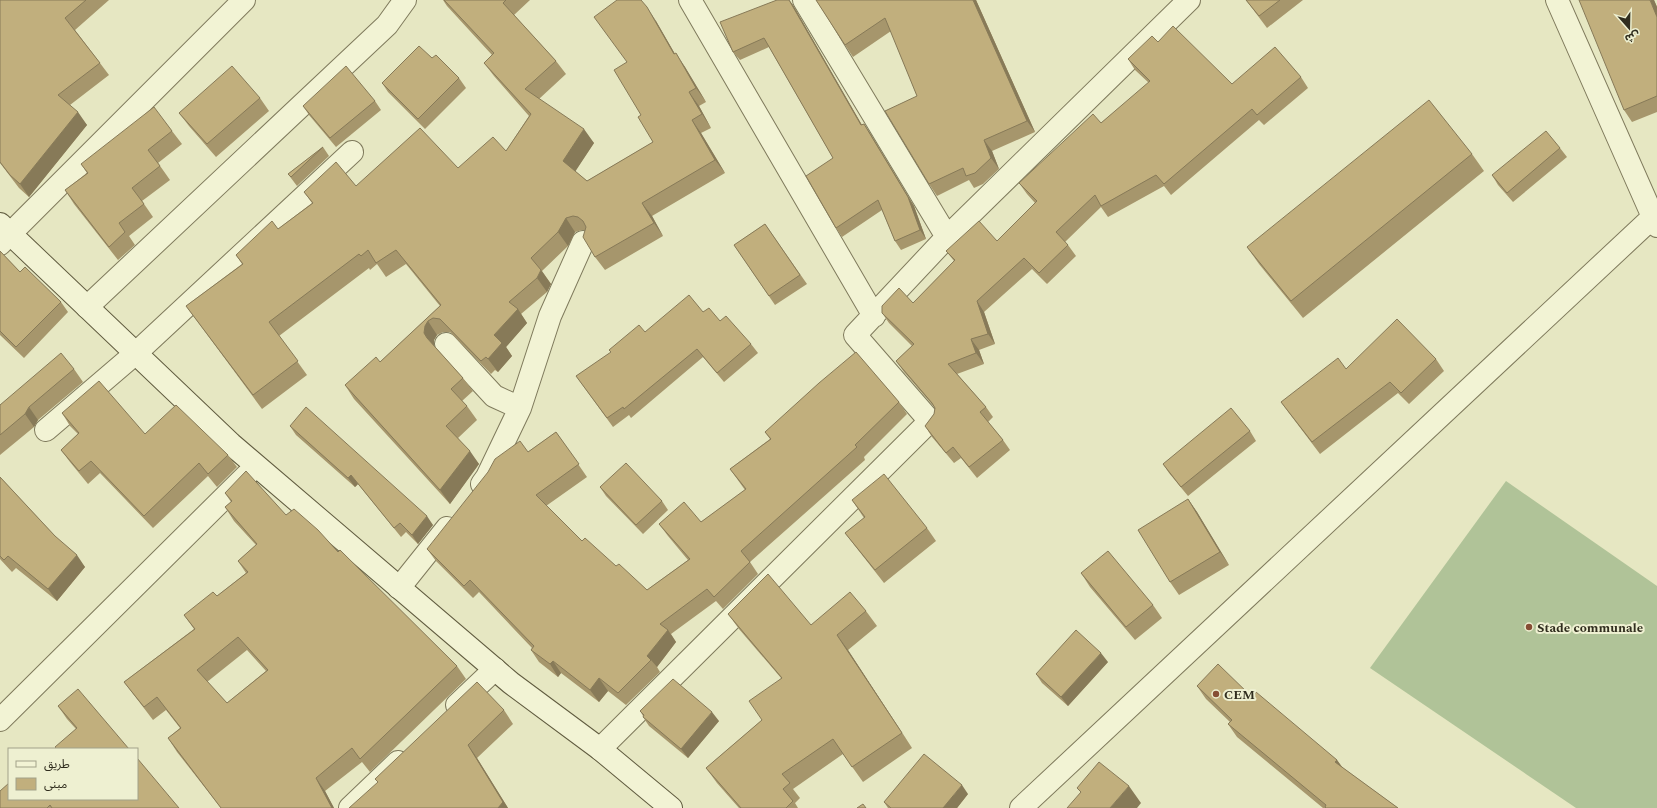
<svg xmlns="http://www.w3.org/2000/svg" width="1657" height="808" font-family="Spectral,'Noto Sans Arabic',serif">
<rect width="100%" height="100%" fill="#e6e7c2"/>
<path fill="#b0c398" d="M1506,481L1657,586V808H1576L1370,668Z"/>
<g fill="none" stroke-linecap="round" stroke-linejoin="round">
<g stroke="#7f7a5c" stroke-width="24">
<path id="street" d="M690,0L874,316
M804,0L947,237
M1557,0L1657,226
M0,244L244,0
M87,307L387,25L405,0
M446,344L494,396L520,408
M46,430L136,353L352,152
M482,484L487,477L520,408L550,316L583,242
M399,588L447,528
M457,705L495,669
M0,720L247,475
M600,749L930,421L855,335L947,237L1189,0
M350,808L398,762
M1021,808L1653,217"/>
</g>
<g stroke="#605b3f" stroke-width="24">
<path id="secondary" d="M0,224L231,444L511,683L600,749L671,808"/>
</g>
<use href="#street" stroke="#f2f3d4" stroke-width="22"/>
<use href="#secondary" stroke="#f2f3d4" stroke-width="22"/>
</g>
<path fill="#a6966c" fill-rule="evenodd" d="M0,0H109L75,30L109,75L70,105L87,125L29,197L19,188L0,163Z
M443,0H530L514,15L556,61L566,74L539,99L594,143L575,171L587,181L653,142L641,115L626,63L656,21L675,54L685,67L706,102L699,106L711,128L701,133L725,173L652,216L663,236L605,270L595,257L585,230H582L575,232L568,246L542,271L551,284L547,292L521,314L527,323L506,347L512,356L498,372L495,370L491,374L450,332H443L437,335L434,340V346L463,378L473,391L462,401L467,406L477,420L458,438L479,464L450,504L354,399L345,385L380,362L440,306L406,264L386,277L377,264L370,270L369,268L279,336L307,375L262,409L186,306L242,264L236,255L278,229L312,203L304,192L356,186L458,168L506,151L529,116L494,76L484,63L492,55L447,6Z
M777,0H789L793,5L862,125L864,124L870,133L914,206L926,239L901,250L895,241L882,210L842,237L836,228L833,158L769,47L740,60L733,52Z
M816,0H976L1035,132L992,151L999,169L983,184L974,188L969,180L937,196L929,184L917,96L891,31L853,57L845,45Z
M1246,0H1303L1267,28Z
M1654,0L1657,7V112L1632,122L1624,110Z
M1158,42L1232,84L1301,77L1308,88L1264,125L1259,120L1171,195L1164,186L1108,217L1101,207L1065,242L1068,245L1076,256L1047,284L1032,269L984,312L995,344L979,350L984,364L957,374L986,407L993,417L988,422L1003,440L1010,450L977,478L961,458L954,463L932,437L925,426L934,414L935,408L904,372L896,361L912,346L889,323L882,313L913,303L954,261L946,251L997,241L1035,203L1027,194L1019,183L1101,123L1149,83L1135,70L1128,59Z
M432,58L459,78L466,88L425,129L388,92L382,83Z
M260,98L269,111L216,157L189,126L179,113Z
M375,101L381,110L336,147L309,115L303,106Z
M172,131L182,144L158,163L170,180L142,201L153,217L129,236L135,245L118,260L74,204L65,190L87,173L81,164Z
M323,147L329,156L297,186L288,174Z
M1560,148L1567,157L1513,202L1498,185L1492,175Z
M1472,154L1484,171L1303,318L1259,264L1247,247Z
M765,224L807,284L775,305L734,245Z
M0,251L20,272L61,302L68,312L24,358L0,335Z
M703,312L720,321L751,344L758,353L724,382L703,357L631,418L629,415L613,427L576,376L645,332Z
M1436,359L1444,371L1409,404L1398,393L1320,454L1289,413L1281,402L1346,369Z
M74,369L83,382L38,420L34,427L0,455V405Z
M899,402L907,414L864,457L865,460L750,562L758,574L723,609L716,601L671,634L676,642L657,667L660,672L626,705L608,691L599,702L561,673L558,677L539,662L531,650L532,648L479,592L473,598L436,561L427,549L528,452L556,432L587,477L546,506L582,541L647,590L688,560L668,536L659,524L701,522L745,490L730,469L770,439L765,432Z
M62,413L228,455L237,467L217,487L208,476L153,528L100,473L88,484L70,462L61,450L78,434L70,426Z
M290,426L433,525L418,544L406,532L401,537L358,484L355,487L296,435Z
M1250,431L1256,441L1188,496L1169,473L1163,464Z
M0,477L55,536L85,567L57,601L16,568L12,572L0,559Z
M600,487L662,501L668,510L643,534L606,496Z
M225,493L286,515L338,552L457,666L466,679L370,772L362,762L325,791L334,808H221L177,752L168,738L180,728L166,710L153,720L124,682L194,629L184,615L217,596L246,573L238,561L256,545L234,521L225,507L231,502ZM247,650L266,671L227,703L207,682Z
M1188,499L1197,512L1229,565L1179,595L1170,582Z
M852,500L927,528L936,541L884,583L855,546L845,533L864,518Z
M1081,573L1153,605L1162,618L1135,640L1090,587Z
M866,611L877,626L848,650L912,748L863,782L843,754L793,789L800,798L795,803L798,808H739L717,783L706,768L762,720L781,678L739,629L728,614L811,625Z
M1108,662L1068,706L1042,683L1036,674Z
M1197,686L1252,697L1337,760L1343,768L1398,808H1323L1237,737L1228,724L1230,722L1206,699Z
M58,706L129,749L76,729L67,719Z
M504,710L513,724L477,758L508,808H349Z
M640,711L719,721L688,758L649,726L643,717V716Z
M9,783L179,808H0Z
M968,794L957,808H888L884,802Z"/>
<path fill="#877a58" d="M789,0L793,5L867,134L861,125Z
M973,0H976L1035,132L1027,121Z
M1650,0H1654L1657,7V17Z
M647,7L656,21L683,68L674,54Z
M676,53L685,67L706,102L696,88Z
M689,92L699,106L711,128L702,114Z
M78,112L87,125L29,197L20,184Z
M692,120L701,133L725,173L715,160Z
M864,124L870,133L914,206L926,239L920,230Z
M584,129L594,143L573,175L563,161Z
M984,140L992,151L999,169L991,158Z
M642,203L652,216L663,236L654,223Z
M566,218L575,232L568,246L558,232Z
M541,270L551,284L547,292L537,278Z
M977,301L984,312L995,344L988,334Z
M518,309L527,323L506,347L512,356L498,372L488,359L494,335Z
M428,321L437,335L434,340V346L427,338L424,333L425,326Z
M971,339L979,350L984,364L976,353Z
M29,407L38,420L34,427L25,414Z
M470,451L479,464L450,504L440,490Z
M351,475L358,484L355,487L348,478Z
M1188,499L1197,512L1229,565L1220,552Z
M427,516L433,525L418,544L412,535Z
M77,555L85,567L57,601L48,589Z
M668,630L676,642L657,667L651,660L647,656Z
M837,635L848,650L912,748L902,733Z
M1101,653L1108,662L1068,706L1061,697Z
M553,661L561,673L558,677L550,664Z
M599,678L608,691L599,702L590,690Z
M712,712L719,721L688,758L681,749Z
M468,745L477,758L508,808H498Z
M1337,760L1346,773L1335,762Z
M316,778L325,791L334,808H332Z
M962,785L968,794L957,808H943Z
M1129,786L1141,803L1137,808H1110Z"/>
<path fill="#c1af7d" stroke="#877a58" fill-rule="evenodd" d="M0,0H86L65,18L100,63L58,95L78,112L20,184L10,175L0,162Z
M444,0H506L503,3L556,61L525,89L584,129L563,161L587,181L653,142L638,117L641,115L614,70L627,62L594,17L617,0H641L647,7L674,54L676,53L696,88L689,92L702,114L692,120L715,160L642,203L654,223L595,257L583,237L586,227L583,221L578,217L573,216L566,218L558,232L531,258L541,270L537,278L509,302L518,309L494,335L502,343L488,359L486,357L481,361L440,319L433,318L428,321L425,326L424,333L427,338L463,378L451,389L467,406L446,426L470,451L440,490L345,385L376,357L380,362L441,305L396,250L376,263L368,250L361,256L359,254L269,322L298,361L253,395L186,306L243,264L236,255L272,221L278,229L313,203L304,192L336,162L356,186L420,128L458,168L493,137L506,151L531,114L484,63L494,53Z
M777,0H789L861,125L864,124L908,197L920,230L895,241L878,200L836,228L806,176L833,158L764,38L733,52L720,22Z
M816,0H973L1027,121L984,140L991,158L975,173L966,176L963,168L929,184L885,111L917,96L885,18L845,45Z
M1246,0H1280L1259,16Z
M1579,0H1650L1657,17V96L1624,110Z
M1173,26L1232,84L1275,47L1301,77L1257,115L1252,109L1164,184L1156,175L1101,206L1095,195L1056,232L1068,245L1039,273L1024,258L977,301L988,334L971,339L976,353L948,364L986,407L980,412L1003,440L969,467L953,447L946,453L925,426L934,414L935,408L932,403L896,361L914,344L882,313V306L899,288L913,303L955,260L946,251L979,221L997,241L1037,201L1019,183L1093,114L1101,123L1150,81L1128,59L1152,36L1158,42Z
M419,46L432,58L436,55L459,78L418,119L382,83Z
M232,66L260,98L207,144L179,113Z
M346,66L375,101L330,138L303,106Z
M1429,100L1472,154L1291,301L1247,247Z
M154,107L172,131L148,150L160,166L132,188L144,204L119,223L125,232L109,247L65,190L88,173L81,164Z
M1546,131L1560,148L1507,193L1492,175Z
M323,147L291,177L288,174Z
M765,224L800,275L769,296L734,245Z
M0,251L20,272L25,267L61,302L16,347L0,331Z
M689,295L703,312L709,308L720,321L726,316L751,344L717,373L697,349L624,409L623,407L607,418L576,376L611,352L609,350L639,325L645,332Z
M1397,319L1436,359L1401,393L1390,382L1312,442L1281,402L1338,358L1346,369Z
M856,352L899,402L855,445L857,447L741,551L750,562L714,597L707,589L660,624L668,630L647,656L651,660L618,693L599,678L590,690L553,661L550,664L531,650L534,646L470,580L464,586L427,549L488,472L495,459L520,441L528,452L556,432L579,464L536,495L582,541L585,538L616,566L619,564L647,590L690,559L659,524L684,502L701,522L746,489L730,469L771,439L765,432L819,383Z
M61,353L74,369L29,407L25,414L0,435V405Z
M99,381L145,434L176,405L228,455L208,474L199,463L144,516L91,461L79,471L61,450L79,433L62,413Z
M306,407L427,516L412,535L400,523L394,528L351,475L348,478L290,426Z
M1231,408L1250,431L1181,487L1163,464Z
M626,463L662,501L636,525L600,487Z
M246,471L286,515L294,509L318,530L338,552L340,550L457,666L360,759L352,748L316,778L332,808H221L168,738L181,728L157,697L144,707L124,682L195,629L184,615L213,592L217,596L248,572L238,561L257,544L225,507L232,501L225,493ZM238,637L268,670L227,703L197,670Z
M884,474L927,528L875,570L845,533L865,517L852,500Z
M0,477L55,536L77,555L48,589L8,556L4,560L0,556Z
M1188,499L1220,552L1170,582L1138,530Z
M1108,551L1153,605L1126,627L1081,573Z
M768,574L811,625L850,592L866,611L837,635L902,733L852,767L833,739L782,774L790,783L783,789L793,801L786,808H741L706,768L762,720L749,701L782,678L728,614Z
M1076,630L1101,653L1061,697L1036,674Z
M1218,664L1252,697L1256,692L1337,760L1335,762L1398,808H1326L1325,807L1326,805L1228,724L1232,720L1197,686Z
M673,679L712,712L681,749L643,717L644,715L640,711Z
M477,682L504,710L468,745L503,802L498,808H349L378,782L375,779Z
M78,689L129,749H57L55,747L77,728L58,706Z
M924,754L962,785L943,808H891L884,802Z
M137,758L179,808H52L50,805L47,808H0V791L9,783V799H137Z
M1099,762L1129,786L1110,808H1067L1081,792L1077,788Z
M863,804L866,808H857Z"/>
<g fill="#864e34" stroke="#eef0d1" stroke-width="1.5">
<circle cx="1529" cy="627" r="4"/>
<circle cx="1216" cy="694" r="4"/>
</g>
<g text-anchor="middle" stroke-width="4" stroke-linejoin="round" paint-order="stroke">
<g font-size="13" font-weight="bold" fill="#302d1e" stroke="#eef0d1" text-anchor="start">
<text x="1537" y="632">Stade communale</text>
<text x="1224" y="699">CEM</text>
</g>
</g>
<rect x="8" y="748" width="130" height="52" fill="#eef0d1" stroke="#a2a289"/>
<rect x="16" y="761" width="20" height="6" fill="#f2f3d4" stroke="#a2a289"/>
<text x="44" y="768" font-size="12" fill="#302d1e">طريق</text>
<rect x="16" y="778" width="20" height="12" fill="#c1af7d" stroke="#a2a289"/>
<text x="44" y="788" font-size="12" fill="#302d1e">مبنى</text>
<g transform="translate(1629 28) rotate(160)" stroke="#eef0d1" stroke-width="3" paint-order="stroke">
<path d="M0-3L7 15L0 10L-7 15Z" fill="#302d1e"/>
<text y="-6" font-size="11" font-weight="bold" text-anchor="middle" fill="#302d1e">ش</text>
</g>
</svg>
